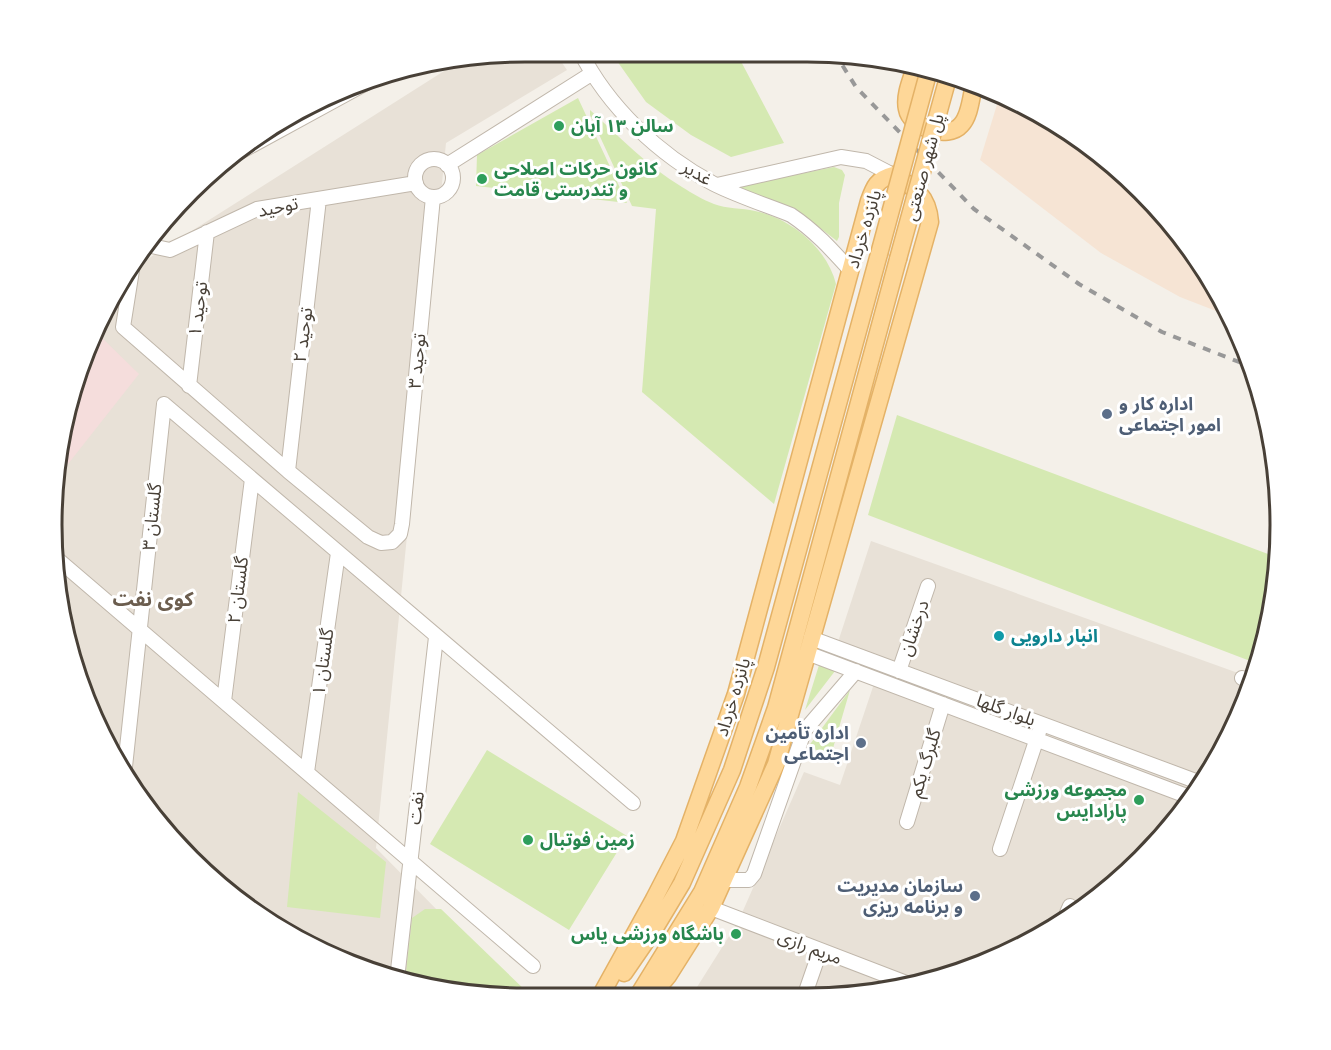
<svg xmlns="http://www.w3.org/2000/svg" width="1331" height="1050" font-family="'Nunito Sans','Noto Sans Arabic',sans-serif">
<rect width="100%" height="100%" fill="#f4f0e9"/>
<path fill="#e8e1d7" d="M525,51H554L567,70L446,143L376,848L518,992L433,990L344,963L261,919L169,838L115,762L67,648L51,525L67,403L114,288L127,272L463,59Z
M871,541L1252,678L1231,734L1182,813L1119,881L1043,935L958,974L837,998L692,995L738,922L804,772L840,785L883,657L838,642Z"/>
<path fill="#f6e4d4" d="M999,98L1095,149L1163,213L1216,288L1229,316L1180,297L1101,253L980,160Z"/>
<path fill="#f5dddc" d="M96,332L139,374L57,478L67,403Z"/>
<path fill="#d5e9b2" d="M610,51L736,52L784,143L731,157L691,135L646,102Z
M578,98L627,203L476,186L477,155Z
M590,110C620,137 647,166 682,187C692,193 703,200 714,204C726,209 742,208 755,211C791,218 827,248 836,284L774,504L642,392L656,209L632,206L590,115Z
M834,167L842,170L845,175L839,203V237L837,241L799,212L772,200L739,189V186Z
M897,415L1279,558L1264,647L1258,664L868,515Z
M819,665L835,671L805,710Z
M850,690L831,755L808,747Z
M487,750L627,836L569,930L430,844Z
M298,792L386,862L380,918L287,907Z
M425,909H441L527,992L433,990L405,981L412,918Z"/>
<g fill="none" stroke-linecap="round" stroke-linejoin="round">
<g stroke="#c0b7ab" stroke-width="16">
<path id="minor" d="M580,51C608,107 659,155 714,184C738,196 766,205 791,215C815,231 832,250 851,271
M238,153L370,81
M415 178a19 19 0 1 1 38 0a19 19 0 1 1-38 0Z
M447,165L591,74
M717,185L841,157L866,161L893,175
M147,245L170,250L257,209L416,183
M133,264L123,327L288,471L368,537L381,543L392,542L400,534L402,524L433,197
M189,386L207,232
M164,404L633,803
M288,471L319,199
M55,557L533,966
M811,638L1201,783
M807,653L1192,798
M899,671L928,586
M1242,678L1251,681
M224,701L252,479
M799,737L856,671
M307,772L338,553
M124,776L164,404
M907,822L943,704
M1000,849L1039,732
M724,880H749L754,874L804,732
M711,908L909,984
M1064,920L1070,906
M397,979L436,637
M804,997L820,951"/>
</g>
<g stroke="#e4b267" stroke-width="19">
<path id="major" d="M915,68C911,80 904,96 907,109C910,128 948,140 961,125C970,116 971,97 974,85
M624,973L655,928L682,883L732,770L766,667L879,254
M602,993L654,899L684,841L736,694L869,201C874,187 877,179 893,175C915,188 928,195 930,222L776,764L711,908L668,976L653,994
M639,994L702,892L748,787L776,708L898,259"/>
</g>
<use href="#minor" stroke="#fff" stroke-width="14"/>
<use href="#major" stroke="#fed798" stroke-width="16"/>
<path stroke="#989898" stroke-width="4" stroke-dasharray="8 8" stroke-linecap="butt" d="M834,52L856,87L974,209L1079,284L1162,332L1252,367"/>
<g stroke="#e4b267" stroke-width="19" stroke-linecap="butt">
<path id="major-bridge" d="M879,254L929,70
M898,259L949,74"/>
</g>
<use href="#major-bridge" stroke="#fed798" stroke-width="16"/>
</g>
<g fill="#2e9e5b" stroke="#fff" stroke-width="2">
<circle cx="559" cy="126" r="6"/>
<circle cx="482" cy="179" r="6"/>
<circle cx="1139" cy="800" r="6"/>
<circle cx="528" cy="840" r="6"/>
<circle cx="736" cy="934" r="6"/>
</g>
<g fill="#5c6f8a" stroke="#fff" stroke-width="2">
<circle cx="1107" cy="414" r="6"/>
<circle cx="861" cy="743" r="6"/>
<circle cx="975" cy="896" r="6"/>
</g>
<circle fill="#0f9aa8" stroke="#fff" stroke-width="2" cx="999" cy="636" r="6"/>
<g text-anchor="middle" stroke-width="6" stroke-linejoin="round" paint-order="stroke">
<g font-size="18" font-weight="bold" fill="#27864d" stroke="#fff" text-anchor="start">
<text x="571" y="132">سالن ۱۳ آبان</text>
<text x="494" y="175">کانون حرکات اصلاحی<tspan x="494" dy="21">و تندرستی قامت</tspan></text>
<text x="1127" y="796" text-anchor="end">مجموعه ورزشی<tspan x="1127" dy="21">پارادایس</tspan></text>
<text x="540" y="846">زمین فوتبال</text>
<text x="724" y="940" text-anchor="end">باشگاه ورزشی یاس</text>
</g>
<g font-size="18" fill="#484037" stroke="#fff">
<text transform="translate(924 167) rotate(-75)" y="6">پل شهر صنعتی</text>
<text transform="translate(697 173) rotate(31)" y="6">غدیر</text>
<text transform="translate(278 207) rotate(-12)" y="6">توحید</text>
<text transform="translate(864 229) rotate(-73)" y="6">پانزده خرداد</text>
<text transform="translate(198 309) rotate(-83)" y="6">توحید ۱</text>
<text transform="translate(303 335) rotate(-83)" y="6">توحید ۲</text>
<text transform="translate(417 361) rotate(-85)" y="6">توحید ۳</text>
<text transform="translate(152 517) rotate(-84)" y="6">گلستان ۳</text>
<text transform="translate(238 590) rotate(-83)" y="6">گلستان ۲</text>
<text transform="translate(914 628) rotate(-71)" y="6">درخشان</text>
<text transform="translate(323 662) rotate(-82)" y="6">گلستان ۱</text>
<text transform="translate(733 697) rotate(-73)" y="6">پانزده خرداد</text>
<text transform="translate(1006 710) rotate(20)" y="6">بلوار گلها</text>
<text transform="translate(925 763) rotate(-73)" y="6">گلبرگ یکم</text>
<text transform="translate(416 808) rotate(-83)" y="6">نفت</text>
<text transform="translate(810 947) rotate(21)" y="6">مریم رازی</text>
</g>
<g font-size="18" font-weight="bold" fill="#4e5e75" stroke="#fff" text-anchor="end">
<text x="1119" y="410" text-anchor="start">اداره کار و<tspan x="1119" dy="21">امور اجتماعی</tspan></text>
<text x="849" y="739">اداره تأمین<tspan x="849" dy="21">اجتماعی</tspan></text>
<text x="963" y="892">سازمان مدیریت<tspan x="963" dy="21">و برنامه ریزی</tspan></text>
</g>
<g font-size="18" font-weight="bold" fill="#0d838f" stroke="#fff" text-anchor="start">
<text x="1011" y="642">انبار دارویی</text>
</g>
<g font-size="20" font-weight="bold" fill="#6b5d4e" stroke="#fff">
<text x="153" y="606">کوی نفت</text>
</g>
</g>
<path d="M0 0H1331V1050H0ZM525 62H807A463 463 0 0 1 1270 525V525A463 463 0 0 1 807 988H525A463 463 0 0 1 62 525V525A463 463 0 0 1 525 62Z" fill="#fff" fill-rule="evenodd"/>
<path fill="none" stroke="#484037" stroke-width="3" d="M525 62H807A463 463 0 0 1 1270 525V525A463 463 0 0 1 807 988H525A463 463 0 0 1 62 525V525A463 463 0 0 1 525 62Z"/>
</svg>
